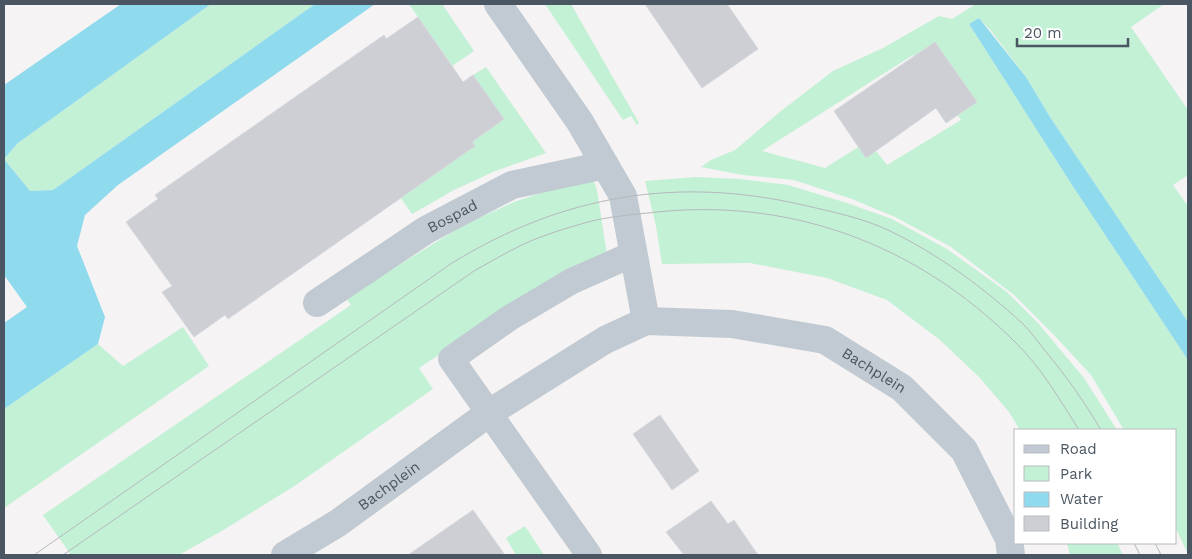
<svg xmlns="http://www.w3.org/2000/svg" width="1192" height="559" font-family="'Work Sans',sans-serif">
<rect width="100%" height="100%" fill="#f5f3f3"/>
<path fill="#c3f1d5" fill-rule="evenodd" d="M211,4H315L53,190L30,191L4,159L18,143Z
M409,4H442L474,51L452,66Z
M545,4H571L639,123L637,125L631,116L623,120Z
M976,4H1164L1131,27L1188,110V175L1173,185L1188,206V322L1050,117L1026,77L992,32L979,18L969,24L1072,185L1188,360V554L1176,529V430H1124L1091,375L1054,335L1014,295L951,247L895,217L852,199L794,180L743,175L701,167L711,160L735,150L781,111L833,71L883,48L939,16L952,19ZM913,55L961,120L887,165L868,141L825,168L762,151Z
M486,67L546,153L495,171L454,190L412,214L398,194L475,146L472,142L503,119L473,75Z
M592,176L597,190L607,255L552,281L419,368L433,389L296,485L225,529L179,555H71L43,515L351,305L346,298L462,226L514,202Z
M696,177L739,179L788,185L847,203L892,219L947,249L1007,292L1038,323L1084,378L1117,430H1020L1009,412L980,378L940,340L887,300L827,278L750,263L662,264L656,226L645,181Z
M183,327L209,366L4,508V409L98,344L123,366Z
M525,526L544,555H516L506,538Z
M1067,543H1117L1123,555H1070Z"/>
<path fill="#90daee" d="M121,4H211L18,143L4,159L30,191L53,190L315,4H375L118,185L85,215L77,246L105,317L98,344L4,409V323L27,307L4,275V85Z
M979,18L1026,77L1050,117L1188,322V360L1072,185L969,24Z"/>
<path fill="#cdcfd5" stroke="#d7d9de" d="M645,4H727L758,49L702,88Z
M418,17L463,82L473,75L504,119L472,142L475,146L228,319L225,315L194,337L162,292L172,286L126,222L158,199L155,195L384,35L386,39Z
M935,42L977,102L946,123L936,108L866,158L834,111Z
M660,415L699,471L672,490L633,434Z
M711,501L728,524L734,520L758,555H684L666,532Z
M473,510L505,555H408Z"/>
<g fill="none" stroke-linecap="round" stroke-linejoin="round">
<path stroke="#c1cad2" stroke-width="26" d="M589,555L451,359L511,317L572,281L633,254"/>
<g stroke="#c1cad2" stroke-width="28">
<path d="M498,4L580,122L623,196L646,321"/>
<path id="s1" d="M317,303L426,230L512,185L605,165"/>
<path id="s2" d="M285,555L338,523L489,413L605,340L646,321L732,324L825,340L902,388L964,450L1009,539L1011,555"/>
</g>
<path stroke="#b5b8bd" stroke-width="1" d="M1134,543L1140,555
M1155,543L1161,555
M34,555L452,263C563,195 677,176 803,205C833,212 863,218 890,231C938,254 984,288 1023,324C1030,331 1036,339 1042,347C1064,373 1084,401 1101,430
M63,555L474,271C490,262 507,252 524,244C543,235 567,228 588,222C607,217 628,215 648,213C787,196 916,243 1015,342C1041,367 1060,400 1079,430"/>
</g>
<g text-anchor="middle" stroke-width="4" stroke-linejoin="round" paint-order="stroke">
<g font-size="15" fill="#4a5661" stroke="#fff">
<text dy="5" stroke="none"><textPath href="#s1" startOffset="161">Bospad</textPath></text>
<text dy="5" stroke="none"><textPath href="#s2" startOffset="669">Bachplein</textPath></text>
<text dy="5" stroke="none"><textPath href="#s2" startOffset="125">Bachplein</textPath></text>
</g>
</g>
<rect width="1192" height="559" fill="none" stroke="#4a5661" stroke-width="10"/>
<rect x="1014" y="429" width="162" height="115" fill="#ffffff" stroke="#b7bbc0"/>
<rect x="1024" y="445" width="25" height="8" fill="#c1cad2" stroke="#b7bbc0"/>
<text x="1060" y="454" font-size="15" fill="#4a5661">Road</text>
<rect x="1024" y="466" width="25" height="15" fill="#c3f1d5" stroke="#b7bbc0"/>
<text x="1060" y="479" font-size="15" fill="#4a5661">Park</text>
<rect x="1024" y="492" width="25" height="15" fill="#90daee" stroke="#b7bbc0"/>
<text x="1060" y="504" font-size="15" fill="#4a5661">Water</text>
<rect x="1024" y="516" width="25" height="15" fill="#cdcfd5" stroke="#b7bbc0"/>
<text x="1060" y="529" font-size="15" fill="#4a5661">Building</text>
<path d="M1017 38v8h111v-8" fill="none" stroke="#4a5661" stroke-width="2.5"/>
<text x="1024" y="38" font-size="15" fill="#4a5661" stroke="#ffffff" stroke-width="4" paint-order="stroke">20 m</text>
</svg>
